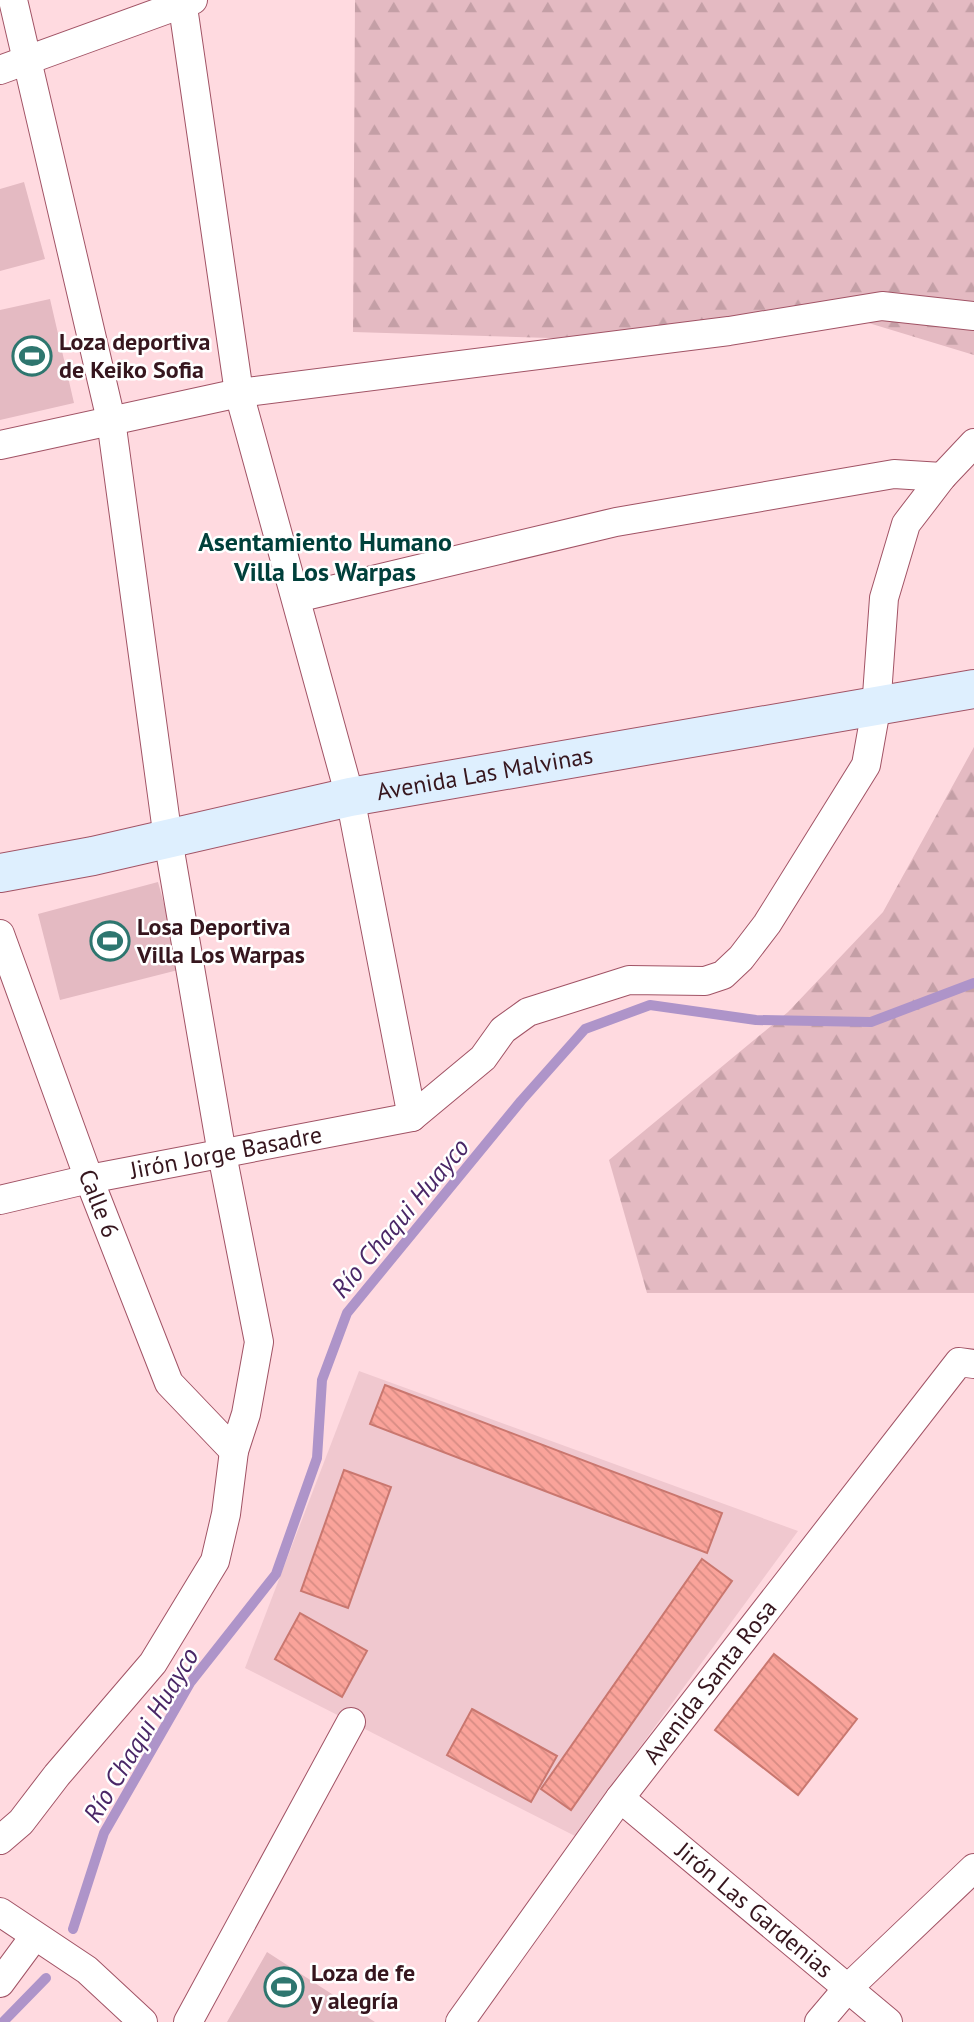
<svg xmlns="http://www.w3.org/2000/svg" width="974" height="2022" font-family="'PT Sans',sans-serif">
<defs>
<pattern id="forest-firs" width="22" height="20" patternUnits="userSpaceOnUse" patternTransform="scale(1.75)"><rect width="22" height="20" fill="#e4bac2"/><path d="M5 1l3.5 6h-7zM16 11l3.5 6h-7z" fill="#c49fa6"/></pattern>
<pattern id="building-back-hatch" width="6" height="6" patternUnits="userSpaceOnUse" patternTransform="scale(1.75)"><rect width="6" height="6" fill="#faa39a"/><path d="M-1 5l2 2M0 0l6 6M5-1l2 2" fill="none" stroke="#d78c84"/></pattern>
</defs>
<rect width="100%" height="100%" fill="#ffdae0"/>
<path fill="#f0c8cf" d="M359,1371L798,1531L575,1836L245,1668Z"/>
<path fill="url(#forest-firs)" d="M355,0H974V355L862,321L619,340L353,332Z
M974,747V1293H647L609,1160L788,1012L883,912Z"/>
<path fill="#e4bac2" d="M24,182L45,259L0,271V189Z
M50,299L74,403L0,420V310Z
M158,882L182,969L60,1000L38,914Z
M267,1952L375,2022H227Z"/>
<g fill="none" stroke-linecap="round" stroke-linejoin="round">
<path stroke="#ae94c9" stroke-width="10" d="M73,1929L104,1833L190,1683L276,1574L317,1458L322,1380L347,1313L521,1101L585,1029L650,1005L756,1020L871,1022L974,983
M3,2022L46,1978"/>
</g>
<path fill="url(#building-back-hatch)" stroke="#c9776f" stroke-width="2" d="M385,1385L722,1513L707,1553L370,1424Z
M344,1470L391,1487L348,1608L301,1591Z
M702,1559L732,1581L571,1810L541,1789Z
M300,1613L367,1651L342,1697L275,1659Z
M774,1654L857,1719L798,1795L715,1730Z
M472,1709L557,1756L531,1802L447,1755Z"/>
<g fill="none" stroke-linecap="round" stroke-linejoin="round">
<g stroke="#a15365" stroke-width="30">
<g id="street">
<path d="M182,0L239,393L350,797L412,1117"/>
<path d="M0,70L193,0"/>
<path d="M0,445L239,393L729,331L882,306L974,316"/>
<path d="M297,598L616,522L894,474L942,477"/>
<path id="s1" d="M0,934L89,1179L169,1383L234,1451"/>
<path id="s2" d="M0,1200L89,1179L412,1117L483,1058L503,1030L528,1012L629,980L705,981L723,975L741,958L767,924L866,765L876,709L884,598L906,524L942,477L974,443"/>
<path id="s3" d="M620,1798L888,2022"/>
<path d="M0,1840L21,1822L57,1775L153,1663L215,1561L226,1514L234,1451L246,1414L259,1342L222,1154L168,839L111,420L13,0"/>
<path d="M0,1912L87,1970L143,2022"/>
<path d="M0,1983L34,1937"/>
<path d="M188,2022L351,1722"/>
<path id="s4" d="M460,2022L620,1798L959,1362L974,1364"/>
<path d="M819,2022L847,1989L974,1868"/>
</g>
</g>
<g stroke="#a15365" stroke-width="40">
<g id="secondary">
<path id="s5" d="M0,873L93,856L350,797L974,689"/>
</g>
</g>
<use href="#street" stroke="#fff" stroke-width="28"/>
<use href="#secondary" stroke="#deeffe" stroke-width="38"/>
</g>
<defs>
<g id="stadium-ring" transform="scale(2.0125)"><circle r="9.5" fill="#fff" stroke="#2e766f" stroke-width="1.5"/><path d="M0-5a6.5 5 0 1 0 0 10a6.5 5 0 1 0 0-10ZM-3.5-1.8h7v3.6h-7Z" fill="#2e766f"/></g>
</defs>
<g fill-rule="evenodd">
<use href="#stadium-ring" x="32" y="356"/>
<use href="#stadium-ring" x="110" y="941"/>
<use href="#stadium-ring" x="284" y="1987"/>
</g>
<g text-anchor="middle" stroke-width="5" stroke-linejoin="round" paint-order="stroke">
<g font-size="24" font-weight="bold" fill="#36161e" stroke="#fff" text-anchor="start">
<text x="59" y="350">Loza deportiva<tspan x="59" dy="28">de Keiko Sofia</tspan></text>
<text x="137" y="935">Losa Deportiva<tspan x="137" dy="28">Villa Los Warpas</tspan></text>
<text x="311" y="1981">Loza de fe<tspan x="311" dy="28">y alegría</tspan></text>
</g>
<g font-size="24" fill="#36161e" stroke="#fff">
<text dy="8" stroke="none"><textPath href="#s5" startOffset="495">Avenida Las Malvinas</textPath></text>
<text dy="8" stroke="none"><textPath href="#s2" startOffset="231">Jirón Jorge Basadre</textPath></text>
<text dy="8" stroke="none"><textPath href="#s1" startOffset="287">Calle 6</textPath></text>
<text dy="8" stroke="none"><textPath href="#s4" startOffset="422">Avenida Santa Rosa</textPath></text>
<text dy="8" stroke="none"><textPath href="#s3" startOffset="175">Jirón Las Gardenias</textPath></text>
</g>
<g font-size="26" font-weight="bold" fill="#00403b" stroke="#fff">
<text x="325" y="551">Asentamiento Humano<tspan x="325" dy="30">Villa Los Warpas</tspan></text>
</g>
<g font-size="26" font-style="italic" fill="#4a2767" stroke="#fff">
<text transform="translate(400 1218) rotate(-50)" y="9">Río Chaqui Huayco</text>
<text transform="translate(141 1735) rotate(-59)" y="9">Río Chaqui Huayco</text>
</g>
</g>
</svg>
